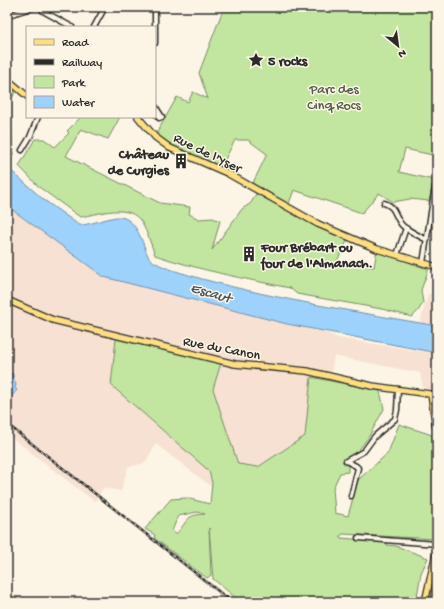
<svg xmlns="http://www.w3.org/2000/svg" width="444" height="609" font-family="'Gochi Hand',sans-serif">
<rect width="100%" height="100%" fill="#fcf5e5"/>
<filter id="ink" filterUnits="userSpaceOnUse"><feTurbulence type="fractalNoise" baseFrequency=".025" numOctaves="2"/><feDisplacementMap in="SourceGraphic" scale="8" xChannelSelector="R" yChannelSelector="G"/><feConvolveMatrix kernelMatrix="1 2 1 2 8 2 1 2 1" color-interpolation-filters="sRGB"/></filter>
<g filter="url(#ink)">
<path fill="#f7e1d2" d="M7,206L104,277L287,324L322,331L338,338L437,354V390L423,388L420,373L334,356L331,374L312,371L305,436L258,467L238,464L212,389L111,385L209,471L212,483V487L156,444L145,463L128,467L121,491L103,488L95,502L7,434Z
M437,293V326L420,323L428,294Z"/>
<path fill="#c2e69f" stroke="#768865" fill-rule="evenodd" d="M224,7H437V156L405,149L399,172L434,180L429,201L410,199L393,202L379,193L362,213L294,190L288,206L251,187L267,154L248,140H235L221,167L183,151L155,136L177,97L188,102L193,92L208,99L199,73Z
M7,85L15,92L11,101L13,155H7Z
M81,117H120L108,139L81,129L66,156L160,203L190,207L189,214L199,219L213,218L220,221L212,250L242,209L251,203L257,192L348,239L337,261L374,267L377,250L424,268H429L421,290L423,303L418,311L412,317L382,309L297,294L290,288C245,279 199,270 155,255C151,244 147,232 142,223C130,202 99,214 80,217L39,187L19,166L35,139H44L55,147L69,133L67,131Z
M116,339L221,363L213,389L238,464L258,467L305,436L311,377L380,391L384,409L368,438L353,457L346,461L348,465V472L340,473L333,488L335,513L348,516L358,480L388,453L399,424L432,435L437,475V514L435,539L343,534L340,536L341,538L387,542V545L396,546L428,558L421,573L416,602H241L213,579L209,528L211,575L207,578L154,538L155,535L145,529L171,499L186,498L210,504L212,483L209,471L111,385ZM197,512L205,514C184,515 189,521 176,534L172,531L178,516Z"/>
<path fill="#9dd2fc" stroke="#6f8fa8" d="M7,167L44,200L79,225H83C94,223 105,219 116,217C137,215 142,244 149,258C159,268 187,274 202,279C279,300 358,312 437,326V353L287,324L104,277L7,206Z
M7,372L13,374V380L16,384L15,388L17,390L10,398V391H8L7,393Z"/>
<g fill="none" stroke-linecap="round" stroke-linejoin="round">
<g stroke="#2b2b2b" stroke-width="7">
<path id="minor" d="M41,7L43,11L72,27
M7,18L12,14L34,7
M94,27L105,7
M155,43V7
M155,106L162,117L159,118L155,112
M22,150L30,137L38,117
M384,203C396,206 395,218 402,225C404,228 423,238 427,240
M397,255L406,228
M423,263L437,174
M351,496L358,468L356,466L346,461L364,451L375,436L395,419L397,410L398,389
M358,538L437,544"/>
</g>
<g stroke="#2b2b2b" stroke-width="8">
<path id="major" d="M7,79L27,96
M138,117L155,137L170,148L227,173L318,224L377,249L437,267
M7,300L53,320L235,364L307,371L372,386L437,395
M431,394L437,435
M425,602L437,549"/>
</g>
<use href="#minor" stroke="#fcf5e5" stroke-width="4"/>
<use href="#major" stroke="#fedf80" stroke-width="5.5"/>
<g stroke="#2b2b2b" stroke-width="2.5">
<path id="rail" d="M7,424L232,602"/>
</g>
<use href="#rail" stroke="#fcf5e5" stroke-width="1" stroke-dasharray="3" stroke-linecap="butt"/>
</g>
</g>
<defs>
<g id="sight-bare" transform="scale(1.2)"><path d="M0-6L1.8-2.2L6-1.7L2.9 1.2L3.7 5.4L0 3.3L-3.7 5.4L-2.9 1.2L-6-1.7L-1.8-2.2Z" fill="#2b2b2b" stroke="#fcf5e5" stroke-width="2.5" paint-order="stroke"/></g>
<g id="building-bare" transform="scale(1.2)"><path d="M-4-6H4V6H1V3H-1V6H-4ZM-2.5-4.3h1.7v1.8h-1.7ZM.8-4.3h1.7v1.8H.8ZM-2.5-1h1.7V.8h-1.7ZM.8-1h1.7V.8H.8Z" fill="#2b2b2b" stroke="#fcf5e5" stroke-width="2.5" paint-order="stroke"/></g>
</defs>
<g fill-rule="evenodd">
<use href="#sight-bare" x="256" y="60"/>
<use href="#building-bare" x="181" y="161"/>
<use href="#building-bare" x="249" y="254"/>
</g>
<g text-anchor="middle" stroke-width="3" stroke-linejoin="round" paint-order="stroke">
<g font-size="14" font-weight="bold" fill="#2b2b2b" stroke="#fcf5e5" text-anchor="start">
<text x="268" y="65">5 rocks</text>
<text x="169" y="158" text-anchor="end">Château<tspan x="169" dy="16">de Curgies</tspan></text>
<text x="261" y="251">Four Brébart ou<tspan x="261" dy="16">four de l'Almanach.</tspan></text>
</g>
<g font-size="14" fill="#515a48" stroke="#fcf5e5">
<text x="334" y="93">Parc des<tspan x="334" dy="16">Cinq Rocs</tspan></text>
</g>
<g font-size="14" fill="#2b2b2b" stroke="#fcf5e5">
<text transform="translate(208 152) rotate(26)" y="5">Rue de l'Yser</text>
<text transform="translate(222 347) rotate(11)" y="5">Rue du Canon</text>
</g>
<g font-size="15" font-style="italic" fill="#48555f" stroke="#fcf5e5">
<text transform="translate(211 292) rotate(16)" y="5">Escaut</text>
</g>
</g>
<rect width="444" height="609" fill="none" stroke="#fcf5e5" stroke-width="24"/>
<rect x="12" y="12" width="420" height="585" fill="none" stroke="#2b2b2b" stroke-width="1.5" filter="url(#ink)"/>
<rect x="26" y="26" width="130" height="92" fill="#fcf5e5" stroke="#a8a49b"/>
<rect x="34" y="39" width="20" height="6" fill="#fedf80" stroke="#a8a49b"/>
<text x="62" y="46" font-size="12" fill="#2b2b2b">Road</text>
<rect x="34" y="59" width="20" height="6" fill="#2b2b2b" stroke="#a8a49b"/>
<text x="62" y="66" font-size="12" fill="#2b2b2b">Railway</text>
<rect x="34" y="76" width="20" height="12" fill="#c2e69f" stroke="#a8a49b"/>
<text x="62" y="86" font-size="12" fill="#2b2b2b">Park</text>
<rect x="34" y="96" width="20" height="12" fill="#9dd2fc" stroke="#a8a49b"/>
<text x="62" y="106" font-size="12" fill="#2b2b2b">Water</text>
<g transform="translate(398 46) rotate(151)" stroke="#fcf5e5" stroke-width="3" paint-order="stroke">
<path d="M0-3L7 15L0 10L-7 15Z" fill="#2b2b2b"/>
<text y="-6" font-size="11" font-weight="bold" text-anchor="middle" fill="#2b2b2b">N</text>
</g>
</svg>
